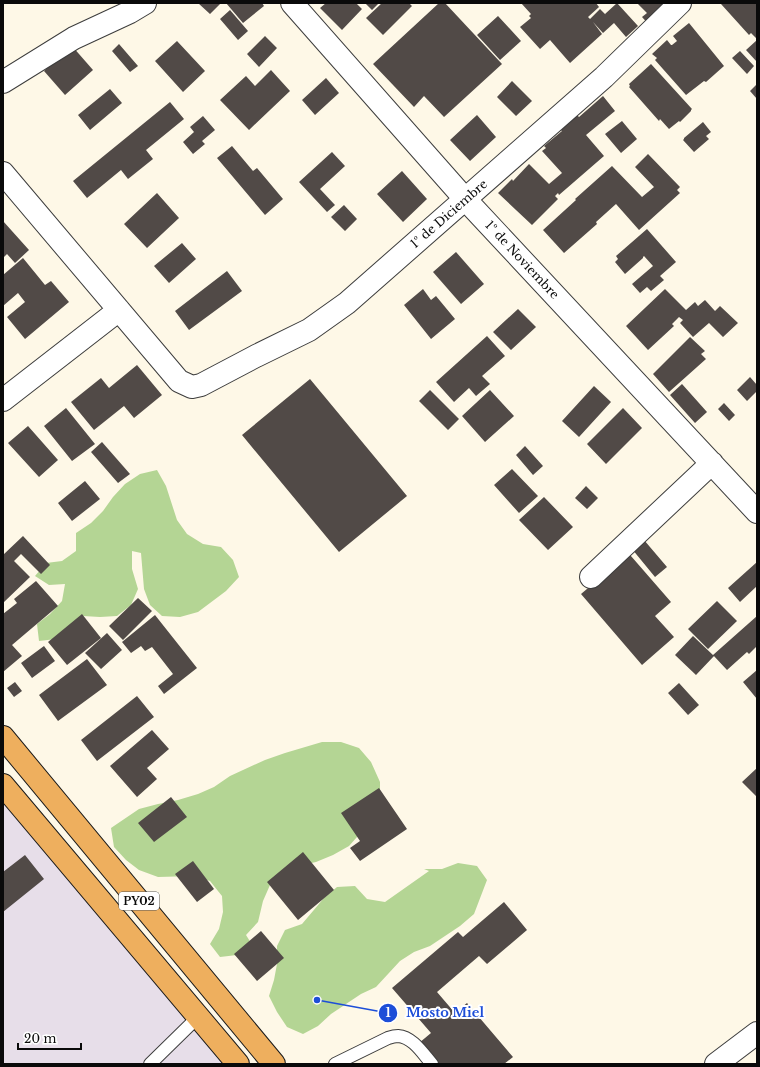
<svg xmlns="http://www.w3.org/2000/svg" width="760" height="1067" font-family="'Libre Baskerville',serif">
<rect width="100%" height="100%" fill="#fef8e7"/>
<path fill="#e7dee9" d="M3,801L224,1064H3Z"/>
<path fill="#b4d594" d="M157,470L166,486L177,520L187,534L203,544L221,547L233,560L239,577L226,591L198,612L180,617L162,616L150,605L144,589L141,553L132,551V569L138,589L131,605L117,616L100,617L83,616L56,639L39,641L37,624L50,614L62,601L65,584L49,585L35,576L46,563L62,561L76,551V533L91,523L103,511L113,497L125,484L140,474Z
M322,742H341L359,748L371,762L380,782V801L373,819L349,846L333,855L316,862L298,866L270,885L263,901L258,922L246,935L251,943L237,955L220,957L210,944L219,929L223,912L222,896L210,881L194,876L158,877L139,870L126,860L114,847L111,828L139,809L158,804L178,800L198,794L214,787L230,776L265,760L285,753Z
M458,863L477,866L487,880L474,914L460,926L430,946L414,952L400,961L376,987L361,994L331,1014L318,1026L303,1034L287,1027L277,1012L269,996L274,980L277,964V946L285,930L302,924L324,898L337,887L355,886L367,899L385,902L429,871L424,869H442Z"/>
<path fill="#514a47" d="M198,3H221L210,14Z
M226,3H262L264,6L243,23Z
M326,3H356L362,9L342,30L320,8Z
M365,3H379L372,10Z
M382,3H409L412,6L383,35L366,18Z
M439,3H445L502,64L444,117L424,96L414,107L373,64Z
M521,3H596L599,7L588,17L590,19L600,9L610,19L605,14L617,3L638,26L626,37L614,23L603,33L593,22L602,34L570,63L550,40L540,49L520,27L531,18L529,16L531,14Z
M637,3H672L651,27L642,17L647,13Z
M722,3H757V39L751,33L749,35L721,4Z
M230,10L248,31L238,40L220,19Z
M498,16L521,41L500,60L477,35Z
M689,23L724,66L706,82L704,81L686,95L655,60L657,58L652,54L667,40L671,45H672L677,41L673,36Z
M265,36L277,48L259,67L247,54Z
M757,40V62L746,50Z
M177,41L205,71L183,92L155,61Z
M119,44L138,66L130,72L112,51Z
M72,46L93,70L65,95L44,71Z
M740,51L754,66L747,74L732,58Z
M651,64L692,109L691,110V111L680,122L679,121L669,129L660,119L659,121L629,87L630,86L629,84Z
M271,70L290,91L249,130L220,100L246,76L255,86Z
M326,78L339,93L315,115L302,100Z
M512,81L532,101L516,116L497,97Z
M757,84V99L750,91Z
M110,89L122,103L90,130L78,115Z
M603,96L615,111L586,135L604,156L559,195L558,193L555,196L558,199L532,225L498,193L512,179L513,181L529,164L549,184L562,173L542,151L546,148L544,146L562,131L557,127L574,112L579,117Z
M170,102L184,119L146,150L153,159L128,179L121,170L87,198L73,181Z
M477,115L496,137L470,161L450,140Z
M203,116L215,130L202,141L205,144L193,154L183,142L194,132L190,127Z
M622,121L637,139L621,153L605,134Z
M703,122L711,132L706,136L709,139L694,152L683,140L684,139V138Z
M232,146L253,171L257,168L283,199L265,215L217,158Z
M332,152L345,166L320,189L335,205L327,212L299,182Z
M648,154L680,187L677,190L680,193L639,230L616,204L596,222L597,224L564,253L543,230L576,200L575,199L612,166L642,197L654,187L635,167Z
M402,171L427,199L403,222L377,194Z
M157,193L179,218L147,248L124,224Z
M344,205L357,219L345,231L331,217Z
M3,221L29,250L15,263L7,254L3,258Z
M647,229L676,262L660,276L664,280L651,291L647,287L640,293L632,284L653,266L644,256L643,257V258L625,274L615,262L618,259L616,256Z
M182,243L196,259L169,283L154,266Z
M456,252L484,284L461,304L433,272Z
M23,258L45,285L51,281L69,302L25,339L7,317L25,302L18,293L3,306V275Z
M227,271L242,291L189,330L175,311Z
M423,289L431,300L436,296L455,319L431,339L404,305Z
M665,289L686,310L695,302L698,306L705,300L715,311L720,306L738,323L723,337L709,323L693,337L680,323L683,320L679,317L672,324L674,326L648,350L626,326Z
M518,309L536,327L511,350L493,332Z
M487,336L505,356L482,376L490,384L476,396L469,388L454,402L436,382Z
M690,337L705,351L701,354L706,359L669,392L653,374Z
M137,365L162,395L134,418L124,406L94,430L71,402L101,378L109,388Z
M750,377L757,385V391L747,401L737,390Z
M310,379L407,496L339,552L242,435Z
M682,384L707,412L695,423L670,395Z
M594,386L611,402L579,437L562,421Z
M430,390L459,419L448,430L419,401Z
M490,390L514,416L485,442L462,416Z
M724,403L735,415L729,421L718,409Z
M66,408L95,444L72,461L44,426Z
M623,408L642,428L606,464L587,444Z
M28,426L58,460L39,477L8,443Z
M102,442L130,474L118,483L91,452Z
M525,446L543,466L533,475L516,455Z
M512,469L538,496L519,513L494,485Z
M85,481L100,499L72,521L58,503Z
M586,486L598,498L587,509L575,498Z
M544,497L573,527L548,550L519,520Z
M23,536L50,565L41,574L21,554L14,561L30,577L3,603V555Z
M644,540L667,567L655,577L632,549Z
M624,548L671,602L655,616L674,637L642,665L581,594L613,567Z
M757,562V586L740,602L728,588Z
M36,581L58,606L12,645L22,656L3,672V614L17,603L14,599Z
M138,598L152,611L123,640L109,626Z
M717,601L737,621L708,649L688,629Z
M82,614L101,638L67,665L48,642Z
M155,615L197,668L164,694L158,686L173,674L152,647L145,651L141,646L131,653L122,642Z
M757,616V646L749,654L747,652L727,670L713,655Z
M107,633L122,650L101,669L85,653Z
M693,636L714,656L696,675L675,655Z
M44,646L55,661L32,678L21,663Z
M87,659L107,685L58,721L39,695Z
M757,670V699L743,682Z
M15,682L22,691L14,697L7,688Z
M679,683L699,705L688,715L668,693Z
M137,696L154,717L97,761L81,740Z
M152,730L169,749L147,768L157,779L137,797L110,766Z
M757,768V797L742,782Z
M379,788L407,829L360,861L350,848L360,841L341,813Z
M171,797L187,817L154,842L138,823Z
M303,852L334,890L298,920L267,882Z
M25,855L44,879L3,912V872Z
M193,861L214,889L197,902L175,874Z
M504,902L527,930L487,964L479,956L437,992L455,1013L467,1003L513,1057L504,1064H437L419,1043L431,1033L392,988L458,932L463,937Z
M261,931L284,958L257,981L234,954Z"/>
<g fill="none" stroke-linecap="round" stroke-linejoin="round">
<g stroke="#3d3d3d" stroke-width="14">
<path id="service" d="M150,1064L198,1017
M335,1064L388,1038C391,1037 395,1036 398,1036C413,1037 423,1054 432,1064"/>
</g>
<g stroke="#3d3d3d" stroke-width="24">
<path id="minor" d="M292,3L465,199L757,512
M3,82L74,38L130,12L145,3
M3,173L179,381L192,387L201,385L256,356L309,330L347,303L604,77L680,3
M3,400L119,310
M591,577L712,463
M716,1064L757,1033"/>
</g>
<g stroke="#1b1b1b" stroke-width="24">
<path id="trunk" d="M3,737L274,1064
M3,785L238,1064"/>
</g>
<use href="#service" stroke="#fff" stroke-width="12"/>
<use href="#minor" stroke="#fff" stroke-width="22"/>
<use href="#trunk" stroke="#eeaf5e" stroke-width="22"/>
</g>
<g text-anchor="middle" stroke-width="4" stroke-linejoin="round" paint-order="stroke">
<rect fill="#fff" stroke="#545454" stroke-width="1" x="119" y="892" width="40" height="18" rx="3"/>
<g font-size="11" font-weight="bold" fill="#0a0a0a">
<text x="139" y="905">PY02</text>
</g>
<g font-size="12" fill="#0a0a0a" stroke="#fff">
<text transform="translate(449 214) rotate(-41)" y="4">1º de Diciembre</text>
<text transform="translate(522 260) rotate(47)" y="4">1º de Noviembre</text>
</g>
</g>
<path fill="none" stroke="#1d4ed8" stroke-width="1.5" d="M317 1000L388 1013"/>
<g fill="#1d4ed8" stroke="#fff" stroke-width="1.5">
<circle cx="317" cy="1000" r="4"/>
<circle cx="388" cy="1013" r="10"/>
</g>
<g font-size="12" text-anchor="middle" font-weight="bold" fill="#fff">
<text x="388" y="1017">1</text>
</g>
<g font-size="13" text-anchor="middle" font-weight="bold" fill="#1d4ed8" stroke="#fff" stroke-width="4" stroke-linejoin="round" paint-order="stroke">
<text x="445" y="1017">Mosto Miel</text>
</g>
<rect width="760" height="1067" fill="none" stroke="#0a0a0a" stroke-width="8"/>
<path d="M18 1043v6h63v-6" fill="none" stroke="#0a0a0a" stroke-width="2"/>
<text x="24" y="1043" font-size="12" fill="#0a0a0a" stroke="#ffffff" stroke-width="3" paint-order="stroke">20 m</text>
</svg>
